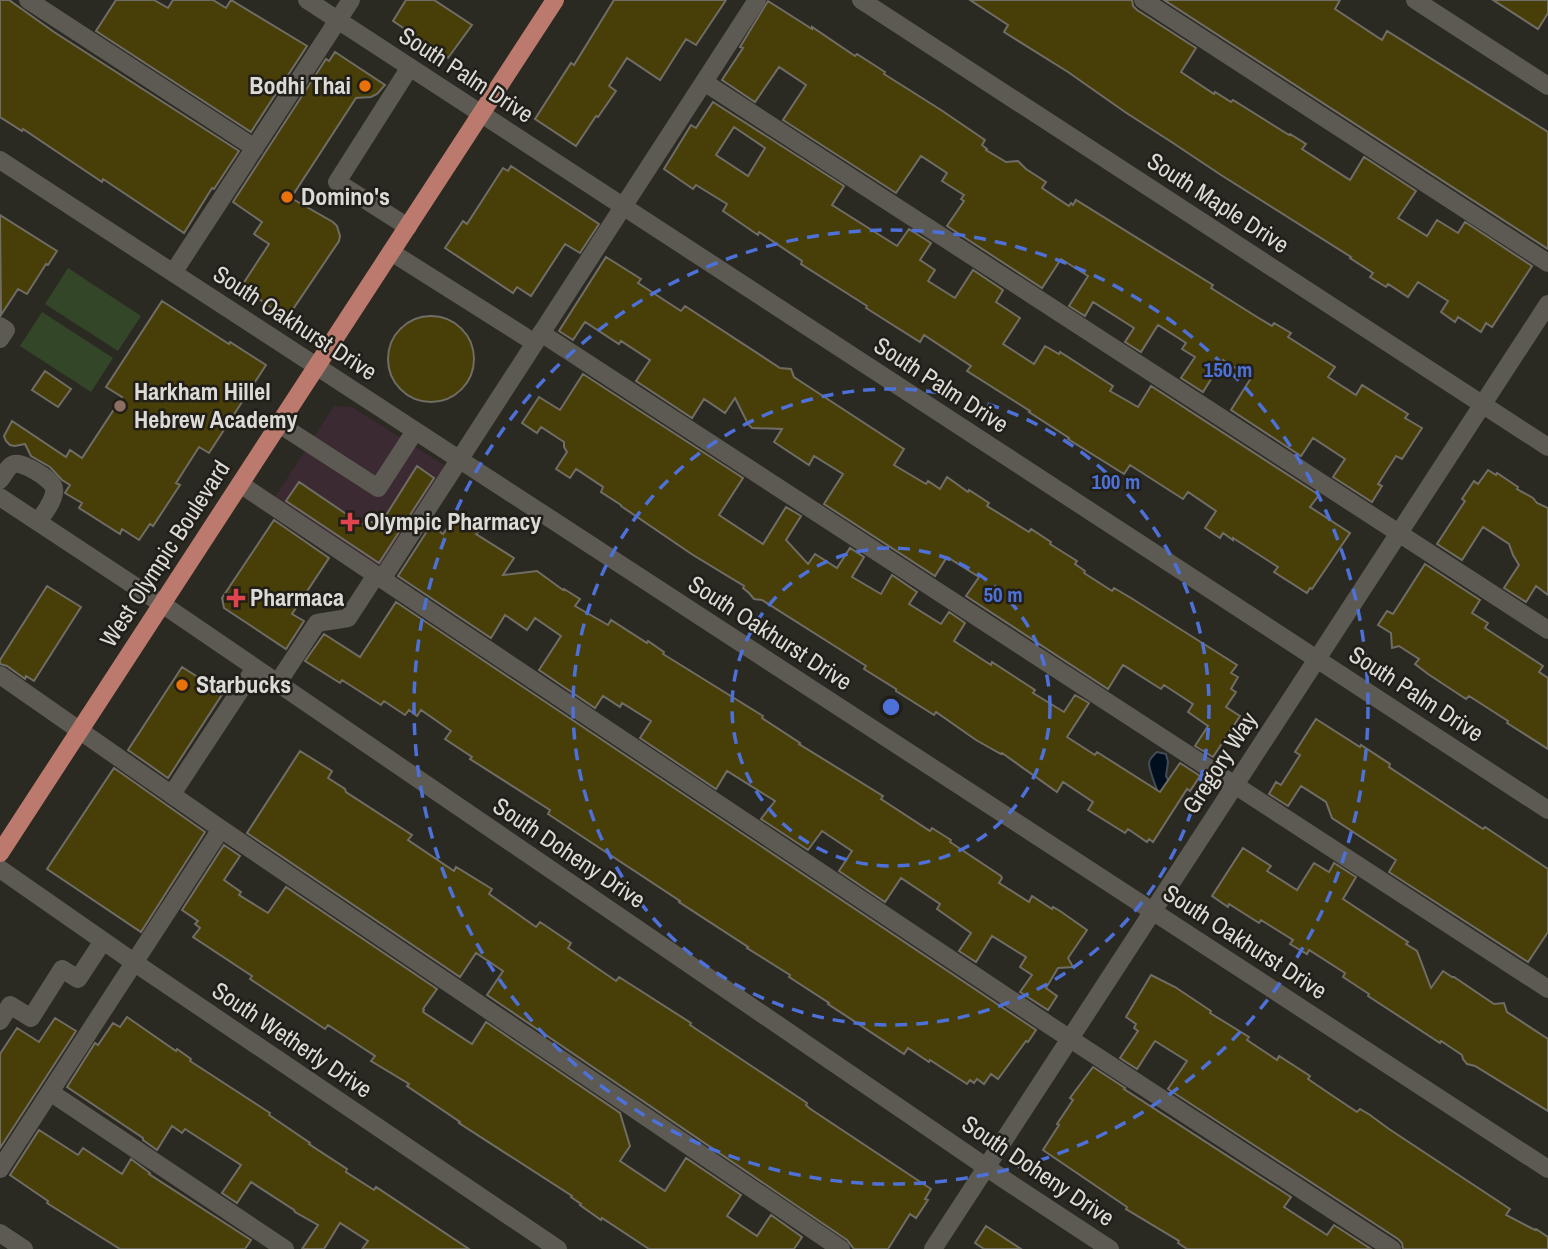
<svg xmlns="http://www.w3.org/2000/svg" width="1548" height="1249" font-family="'Archivo Narrow',sans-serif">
<rect width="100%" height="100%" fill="#2a2922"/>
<path fill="#3c2a32" d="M334,406L352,407L447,467L381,574L272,502Z"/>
<path fill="#344628" d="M68,268L141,316L118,351L45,304Z
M42,312L113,358L91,392L20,346Z"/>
<path fill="#000f1e" stroke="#424c56" stroke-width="2" d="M1157,752L1166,754L1168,762L1166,776L1174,791L1159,794C1156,788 1149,769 1149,763C1150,757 1153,756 1157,752Z"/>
<path fill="#483e07" stroke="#6f6d65" stroke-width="2" fill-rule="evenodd" d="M0,0H9L54,32L239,151L214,189L212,188L184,233L103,179L102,182L23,129L22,131L0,117Z
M116,0H154L168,8L173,0H213L226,8L231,0L307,46L251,132L96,31Z
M406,0H434L472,25L448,58L393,21Z
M614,0H726L696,45L686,39L660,80L627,58L609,86L616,91L598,117L596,116L576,146L535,119L571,63L574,65Z
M970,0H1132L1133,6L1137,10L1196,48L1181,72L1214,94L1215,92L1231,102L1233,100L1289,135L1290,134L1306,144L1302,149L1350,180L1364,157L1416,191L1398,218L1427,236L1437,220L1458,233L1465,222L1532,266L1492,327L1486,323L1481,332L1458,317L1455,322L1441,312L1448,301L1418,282L1408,297L1388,284L1386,287L1370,277L1373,273L1350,258L1351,257L1221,175L1173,143L1125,112L1068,72L1004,32L1008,25Z
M1164,0H1340L1335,9L1382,40L1387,31L1548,132V249Z
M1493,0H1548V13L1538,29Z
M768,1L812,29V27L855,56L857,54L885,72L884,74L941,110L985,140L982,145L987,149L986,150L1006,162L1018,161L1026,169L1046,182L1042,188L1069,206L1071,203L1073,205L1076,200L1213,285L1211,288L1257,317L1272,326L1274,323L1291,333L1288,337L1335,367L1328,377L1356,395L1362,385L1408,414L1405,418L1422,428L1402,459L1396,456L1378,484L1382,486L1372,502L1333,477L1345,459L1313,438L1301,456L1231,410L1251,378L1223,360L1203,392L1181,378L1195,357L1182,349L1186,343L1158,325L1141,352L1125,342L1134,328L1093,302L1085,316L1069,306L1088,276L1061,259L1042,288L947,226L964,201L961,199L964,195L942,181L947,173L921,156L896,193L783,120L806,85L779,67L755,102L722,80L743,48L740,47Z
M335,52L385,85L377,94L371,97L356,98L291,198L333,222L337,226L340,236L339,241L287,318L241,287L269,244L254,234L262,222L233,202L326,59L329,61Z
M713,102L844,186L832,205L897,246L909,229L931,243L920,260L935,270L928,281L955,298L973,270L1003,290L996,302L1020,318L1003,344L1034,364L1045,346L1059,354L1060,352L1113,386L1110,391L1138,407L1151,386L1319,495L1310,507L1350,533L1312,589L1310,588L1307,593L1274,572L1278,567L1233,538V540L1223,533L1220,538L1205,528L1216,511L1188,492L1183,499L1130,465L1124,474L1068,439L1069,438L1029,412L1030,411L967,371L971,366L924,335L920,342L866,308L867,306L801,264L802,261L759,232L758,235L723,211L727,204L696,185L693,189L664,169L691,125L696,128ZM734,127L765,148L748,176L716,155Z
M511,166L599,224L580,253L565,244L531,296L517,287L513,293L445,248L463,221L467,224L503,168L508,171Z
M0,215L57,251L48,265L46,264L27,294L18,289L1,315Z
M606,257L641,279L638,283L681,311L685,306L780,368L791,369L794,377L803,383L904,449L894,465L926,484L928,481L940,489L947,477L968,492L969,490L989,503L987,506L1029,532L1031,529L1051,542L1050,544L1077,561L1075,564L1085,571L1084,573L1112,591L1114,588L1131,598L1237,665L1231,673L1238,677L1231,689L1236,692L1226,707L1240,716L1213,757L1195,746L1208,726L1188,712L1193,704L1164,685L1161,689L1123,665L1108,689L966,596L979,577L947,557L935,576L824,504L843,474L814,456L809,465L774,442L782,429L752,428L748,424L735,398L725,413L704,399L692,418L636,381L650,360L621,341L619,344L585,322L573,340L559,331Z
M162,301L229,344L230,342L266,365L209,453L199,447L176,483L180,485L153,526L150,524L139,540L122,529L120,534L79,508L82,503L65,493L70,485L62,480L50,467L31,456L25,444L15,446L10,445L6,441L4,436L12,421L66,457L70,450L82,458L122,397L106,387Z
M388 359a43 43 0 1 1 86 0a43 43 0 1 1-86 0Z
M45,371L71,389L58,407L32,390Z
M583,374L743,478L719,515L763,544L786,507L801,516L786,540L808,564L815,554L837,568L850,548L864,557L852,577L881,594L892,575L917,592L909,604L941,624L949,612L965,623L954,641L991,665L992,662L1035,690L1033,693L1064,712L1075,695L1089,703L1067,737L1095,755L1097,752L1160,792L1180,763L1200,776L1190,791L1187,789L1153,842L1149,839L1147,842L1128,829L1125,833L1088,810L1093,802L1063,782L1057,792L1002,753L1001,754L976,740L936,712L934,715L896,691V689L864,669L866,666L841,650L762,600L754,599L749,593L743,588L744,586L693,555L621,506V505L601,492L603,487L576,469L570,478L556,469L567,452L564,447V442L541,427L537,433L522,423L539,397L560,410Z
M417,466L434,478L379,563L286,501L299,482L361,524L383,520Z
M1488,470L1496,475L1497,473L1518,487L1517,489L1533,498L1537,503L1548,508V595L1536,586L1526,602L1504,588L1519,565L1513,555L1509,544L1483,527L1462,560L1437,544L1465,501L1462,499L1474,481L1478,484Z
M455,517L478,532L476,534L514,558L503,575L537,571L563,590L564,589L580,599L575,606L608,625L611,620L647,643L648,641L664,652L663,654L763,716L762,718L800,743L799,744L883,796L881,799L930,831L932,828L951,840L950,842L1001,876L1002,878L999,883L1029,902L1032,896L1052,909L1053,907L1060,911L1087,930L1068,958L1073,967L1058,968L1046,988L1057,996L1048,1010L1020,992L1032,975L1020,967L1026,957L992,936L976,962L959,951L971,933L937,909L940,904L901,878L885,902L839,871L852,851L822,831L808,850L761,819L775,801L727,771L716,789L640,738L651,721L622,703L620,707L603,696L595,708L539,670L561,636L535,618L527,630L505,615L491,638L398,576L431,525L443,534Z
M274,520L329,558L292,614L304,621L286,649L224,608L222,598Z
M1425,564L1480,600L1472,613L1488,623L1485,628L1543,666L1539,672L1548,678V749L1507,723L1508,721L1469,696L1466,699L1428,674L1415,664L1419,659L1399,646L1392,648L1391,633L1378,625L1387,611L1393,614Z
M47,586L81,607L34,681L26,676L25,679L7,666L0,664V660Z
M396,602L1036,1030L1028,1042L1026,1041L998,1079L991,1074L984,1084L977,1079L974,1083L970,1080L967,1084L930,1060L929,1062L908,1048L904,1054L828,1004L829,1003L789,977L790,975L747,948L748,947L679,902L680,901L548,814L550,810L470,759L472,757L445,739L451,731L421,710L417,716L409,710L405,715L384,701L381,705L342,680L340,683L305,661L324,634L360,657Z
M182,667L223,693L168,778L128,750Z
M1316,719L1360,747L1361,745L1390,764L1389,767L1483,829L1485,827L1548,869V932L1528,962L1389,872L1396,860L1332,818L1326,802L1301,786L1288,806L1269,794L1276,782L1281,785L1300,755L1295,752Z
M300,751L332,771L328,778L345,789L346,792L412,835L408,840L454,871L456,867L492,889L489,894L536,927L540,922L571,943L568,948L616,981L619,977L691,1023L690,1025L807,1103L806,1105L809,1108L931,1189L925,1199L928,1200L916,1218L910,1214L888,1249H854L847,1240L487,995L503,971L476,953L460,977L247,833Z
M114,768L205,832L141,932L47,869Z
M224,845L240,856L224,880L241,892L239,895L268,913L286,887L437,989L423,1009L424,1010L423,1012L472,1044L486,1022L620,1113L630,1146L620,1161L665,1191L686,1158L741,1195L727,1216L757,1236L771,1215L802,1237L794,1249H649L602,1218L601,1220L580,1205L581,1204L571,1197L572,1196L459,1123L460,1122L407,1086L409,1084L371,1061L375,1056L328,1025L325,1029L250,979L252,976L193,937L200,928L195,924L198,921L182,910Z
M1243,848L1271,866L1267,871L1297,890L1314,863L1329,872L1334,863L1356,877L1343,899L1408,942L1406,944L1417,951L1431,988L1443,971L1452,977H1454L1494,1004L1504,1003L1507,1012L1548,1039V1111L1475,1066L1467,1064L1463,1059L1462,1055L1441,1041L1440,1043L1368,996L1369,994L1343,977L1345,973L1309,950L1307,954L1290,944L1293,940L1261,920L1259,923L1229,904L1228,907L1212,896Z
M1151,975L1175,987L1211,1011L1210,1013L1249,1037L1247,1040L1277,1060L1279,1056L1310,1076L1308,1079L1330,1094L1357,1112L1360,1109L1370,1115L1389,1129L1510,1209L1506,1215L1535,1230L1536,1229L1548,1237V1249H1403L1402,1243L1398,1239L1168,1089L1187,1061L1155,1041L1137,1069L1120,1058L1138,1031L1134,1028L1136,1024L1126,1017Z
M127,1017L176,1051L177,1049L191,1059L190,1061L270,1113L269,1115L310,1143L309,1144L347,1169L346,1172L374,1190L376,1187L469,1249H362L368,1241L340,1223L324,1249H302L318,1225L295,1212L294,1210L251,1182L237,1203L222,1193L241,1165L185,1129L182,1133L172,1126L157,1150L143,1140V1138L67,1087L95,1043L98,1045L113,1023L120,1027Z
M55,1018L76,1031L0,1148V1054L17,1028L39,1042Z
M1093,1067L1125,1088L1124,1089L1291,1197L1284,1207L1327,1235L1334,1225L1371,1249H1187L1178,1243L1179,1241L1126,1209L1127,1207L1043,1150L1059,1125L1057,1124L1073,1100L1070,1098Z
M39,1130L78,1155L83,1148L122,1174L131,1159L150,1173L149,1174L251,1240L245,1249H120L50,1205L47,1203L48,1201L10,1175Z
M986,1226L1021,1249H984L975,1243Z"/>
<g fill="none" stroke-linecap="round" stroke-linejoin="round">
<path stroke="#5c5a52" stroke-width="18" d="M28,0L255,148
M307,0L1548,810
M861,0L1548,447
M1143,0L1548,263
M1415,0L1548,86
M704,82L1548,630
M0,160L1548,1169
M408,227L337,182L410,67
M391,252L535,343
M173,273L351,0
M0,326L6,330L0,339
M541,333L1548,989
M279,424L378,488L415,431
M0,480C4,475 8,466 14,464C22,461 52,479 54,488C56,499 44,513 38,522
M240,484L1049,1025L1392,1249
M0,497L162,604L1008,1182L1110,1249
M382,579L757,0
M0,675L221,829L841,1249
M277,684L317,623L348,618L376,575
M172,794L255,668
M0,869L135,963L558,1249
M0,1021L10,1005L31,1018L62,969L78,979L103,941
M50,1092L285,1249
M0,1169L221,829
M0,1233L24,1249
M933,1249L1548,304"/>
<path stroke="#bb7a6d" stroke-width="18" d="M0,853L555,0"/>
</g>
<g fill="none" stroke="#4d71d8" stroke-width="3.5" stroke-dasharray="12 9">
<circle cx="891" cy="707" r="159"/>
<circle cx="891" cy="707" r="318"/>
<circle cx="891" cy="707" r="477"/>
</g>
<g fill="#e8710a" stroke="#211f18" stroke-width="2.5">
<circle cx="365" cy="86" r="7"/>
<circle cx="287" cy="197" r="7"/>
<circle cx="182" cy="685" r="7"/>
</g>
<circle fill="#8d6e63" stroke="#211f18" stroke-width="2.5" cx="120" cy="406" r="7"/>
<g fill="#e0444e" stroke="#211f18" stroke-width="2.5">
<path d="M346.5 511.5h7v7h7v7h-7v7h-7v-7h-7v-7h7z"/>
<path d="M232.5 587.5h7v7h7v7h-7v7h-7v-7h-7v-7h7z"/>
</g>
<g text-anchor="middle" stroke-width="5" stroke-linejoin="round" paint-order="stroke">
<g font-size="24" fill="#dcdbd7" stroke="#211f18">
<text transform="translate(466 75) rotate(33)" y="8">South Palm Drive</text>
<text transform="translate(1218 203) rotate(33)" y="8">South Maple Drive</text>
<text transform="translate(295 323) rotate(33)" y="8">South Oakhurst Drive</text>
<text transform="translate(941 385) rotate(33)" y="8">South Palm Drive</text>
<text transform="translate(165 554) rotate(-57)" y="8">West Olympic Boulevard</text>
<text transform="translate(770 633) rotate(33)" y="8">South Oakhurst Drive</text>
<text transform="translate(1416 694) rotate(33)" y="8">South Palm Drive</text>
<text transform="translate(1220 763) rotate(-57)" y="8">Gregory Way</text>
<text transform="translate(569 853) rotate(34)" y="8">South Doheny Drive</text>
<text transform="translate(1245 942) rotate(33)" y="8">South Oakhurst Drive</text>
<text transform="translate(292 1040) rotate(34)" y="8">South Wetherly Drive</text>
<text transform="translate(1038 1171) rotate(34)" y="8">South Doheny Drive</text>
</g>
<g font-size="24" font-weight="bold" fill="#dcdbd7" stroke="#211f18" text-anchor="start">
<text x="351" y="94" text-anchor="end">Bodhi Thai</text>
<text x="301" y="205">Domino's</text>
<text x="134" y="400">Harkham Hillel<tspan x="134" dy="28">Hebrew Academy</tspan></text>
<text x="364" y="530">Olympic Pharmacy</text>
<text x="250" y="606">Pharmaca</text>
<text x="196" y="693">Starbucks</text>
</g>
</g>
<circle cx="891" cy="707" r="10" fill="#4d71d8" stroke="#211f18" stroke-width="3.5"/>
<g font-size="21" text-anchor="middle" font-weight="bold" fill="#4d71d8" stroke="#211f18" stroke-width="5" stroke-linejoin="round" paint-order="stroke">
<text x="1228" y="377">150 m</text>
<text x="1116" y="489">100 m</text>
<text x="1003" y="602">50 m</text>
</g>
</svg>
